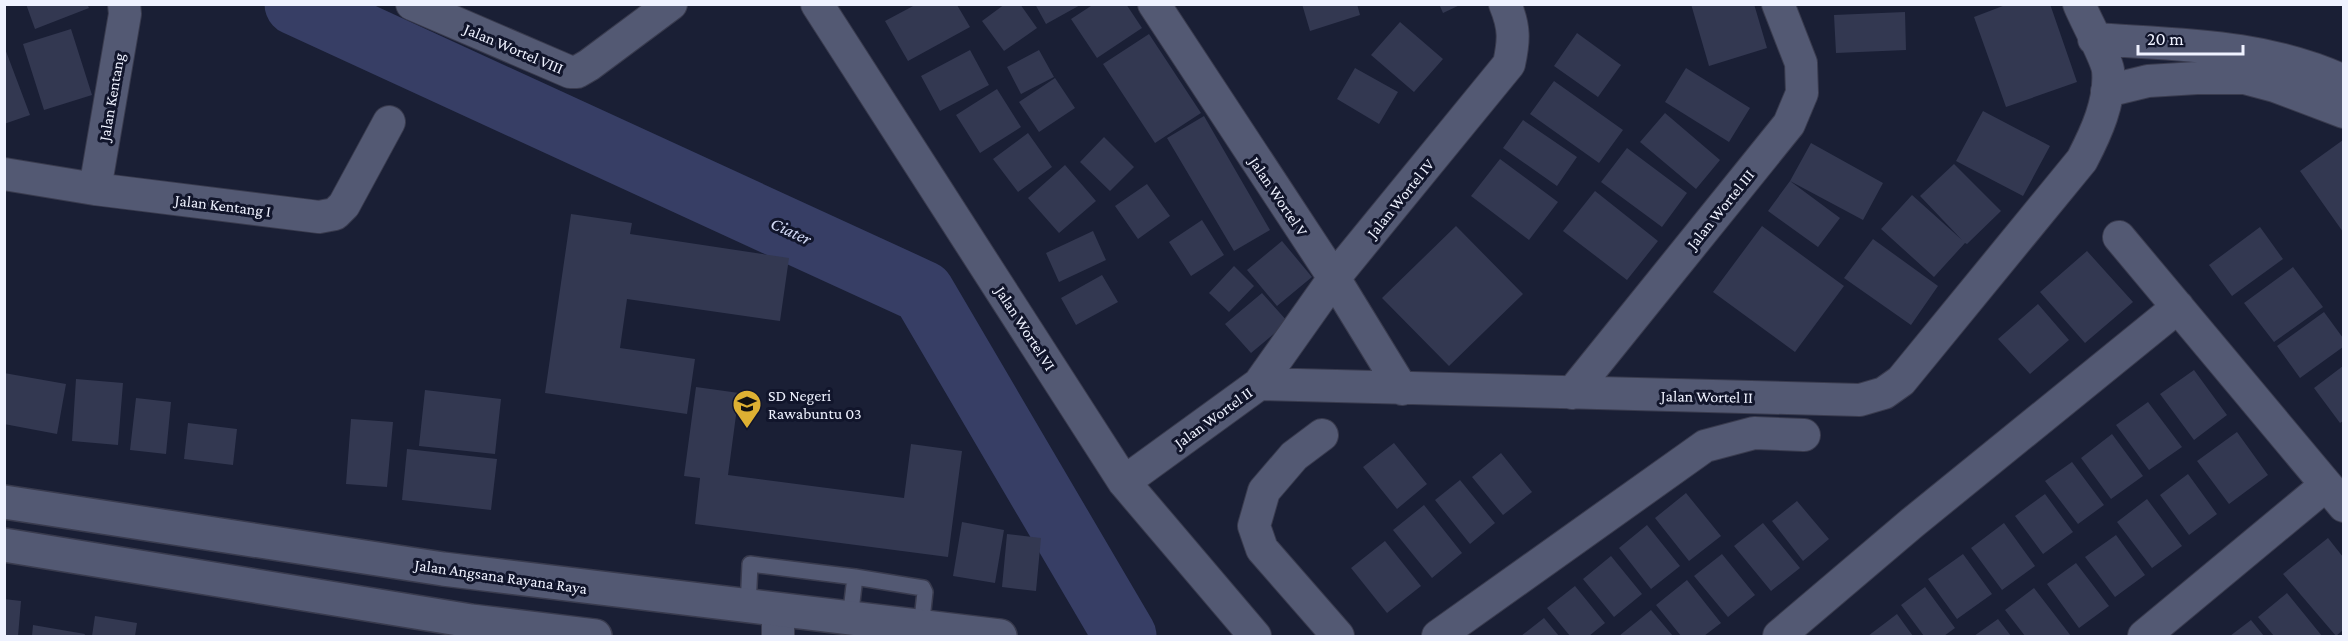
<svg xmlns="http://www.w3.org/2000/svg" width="2348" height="641" font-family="'Crimson Pro',serif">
<rect width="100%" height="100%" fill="#1a1f35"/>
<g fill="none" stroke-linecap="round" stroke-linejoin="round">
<path stroke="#373e65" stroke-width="63" d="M296,4L923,292L1125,636"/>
</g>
<path fill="#333851" d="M26,4H87L89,8L35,29Z
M1005,4H1020L1037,28L1004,51L982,21Z
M1035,4H1082L1046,24Z
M1094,4H1126L1142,28L1097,58L1071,19Z
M1302,4H1357L1360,15L1310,31Z
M1439,4H1462L1443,13Z
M1691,4H1754L1767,48L1709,66Z
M2008,4H2050L2077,82L2006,107L1974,17Z
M915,5H957L970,27L908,61L885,21Z
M1905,12L1906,50L1836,53L1834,15Z
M1400,22L1443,59L1414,92L1371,55Z
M71,29L92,95L44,110L23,44Z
M1577,33L1621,65L1598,97L1554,66Z
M1149,34L1201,113L1155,143L1103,64Z
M4,46L30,115L4,124Z
M970,50L989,85L940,111L921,76Z
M1039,50L1054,77L1021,94L1007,67Z
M1355,68L1398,92L1379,124L1337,99Z
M1686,68L1750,108L1729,142L1665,102Z
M1055,78L1075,108L1039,132L1019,102Z
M1554,81L1623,130L1599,163L1530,114Z
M997,89L1021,127L980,153L956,115Z
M1983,111L2050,146L2023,196L1956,161Z
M1665,113L1720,160L1696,189L1640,142Z
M1204,116L1270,230L1234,251L1167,138Z
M1523,120L1577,157L1557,186L1503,148Z
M1028,133L1052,167L1018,192L993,159Z
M1104,137L1134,167L1110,191L1080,162Z
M2343,140V232L2300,171Z
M1811,143L1883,183L1863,220L1790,181L1840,218L1818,247L1768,211L1790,181Z
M1627,148L1687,193L1662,227L1601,182Z
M1500,159L1558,202L1529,240L1471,196Z
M1954,164L2001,211L1967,244L1965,243L1934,277L1881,229L1912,195L1962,240L1920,196Z
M1065,165L1096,201L1059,233L1028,198Z
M1147,184L1170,216L1138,239L1115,206Z
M1595,191L1658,241L1627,280L1563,231Z
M571,214L632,223L630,234L789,258L780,321L627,299L620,348L695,359L687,414L545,393Z
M1202,220L1224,255L1191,276L1169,242Z
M1456,226L1523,294L1449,366L1382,298Z
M1762,226L1844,286L1795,352L1713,292Z
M2260,227L2283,259L2232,296L2209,265Z
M1093,231L1106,260L1059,282L1046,253Z
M1873,239L1938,286L1911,325L1844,278Z
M1282,241L1312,277L1277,306L1247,270Z
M2087,251L2133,302L2085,343L2040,292Z
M1234,266L1254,286L1229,312L1209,293Z
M2293,267L2323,307L2274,342L2244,303Z
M1102,275L1118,302L1076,325L1061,298Z
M1262,293L1288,322L1251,353L1225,324Z
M2038,304L2069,340L2030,374L1998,339Z
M2324,312L2343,338V347L2300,378L2277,346Z
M2343,366V421L2340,423L2314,388Z
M2194,370L2227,415L2194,440L2160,394Z
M4,373L66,384L57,434L4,424Z
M76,379L123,383L118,445L72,441Z
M696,387L739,393L728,475L904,498L911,444L962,451L948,557L695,524L700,478L684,476Z
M425,390L501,399L495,454L419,446Z
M136,398L171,402L166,454L130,450Z
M2148,402L2182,447L2149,470L2116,425Z
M351,419L393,422L387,487L346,484Z
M188,423L237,429L233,465L184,459Z
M2237,432L2268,475L2229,504L2197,461Z
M2112,434L2143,476L2111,499L2081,458Z
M1394,443L1427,484L1397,509L1363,467Z
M407,449L497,459L491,510L402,500Z
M1501,453L1532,492L1503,515L1472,477Z
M2072,462L2104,505L2078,524L2045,481Z
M2188,474L2217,514L2189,535L2160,495Z
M1460,480L1495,523L1470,544L1435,500Z
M1686,493L1721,536L1689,561L1655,518Z
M2045,494L2073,532L2043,554L2015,516Z
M2147,499L2182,546L2152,568L2117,522Z
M1797,501L1829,539L1803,561L1772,521Z
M1424,505L1462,553L1432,578L1393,530Z
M962,522L1004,530L995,583L953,576Z
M1763,523L1800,568L1771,591L1734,546Z
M2004,523L2035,566L2002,590L1971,548Z
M1647,525L1680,566L1651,589L1619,548Z
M1007,534L1041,538L1036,591L1002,587Z
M2116,535L2145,575L2115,597L2085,557Z
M2328,538L2343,557V630L2336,636L2283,574Z
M1385,541L1421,586L1387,613L1351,568Z
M1722,554L1755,595L1728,617L1694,576Z
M1963,554L1992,594L1957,619L1928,579Z
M1611,556L1642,594L1614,617L1583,579Z
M2076,563L2109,606L2079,628L2047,584Z
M1687,580L1721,623L1704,636H1681L1656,605Z
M1575,586L1605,623L1589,636H1570L1547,608Z
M1925,587L1955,628L1944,636H1924L1901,605Z
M2034,588L2071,636H2025L2005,610Z
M2287,593L2322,636H2274L2258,617Z
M4,599L21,601L18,636H4Z
M1651,610L1673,636H1619Z
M1897,614L1913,636H1868Z
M95,616L137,623L135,636H92Z
M1544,618L1559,636H1521Z
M1998,619L2011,636H1974Z
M2251,620L2264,636H2230Z
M33,625L85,634L84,636H32Z"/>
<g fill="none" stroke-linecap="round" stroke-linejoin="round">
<g stroke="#393b4e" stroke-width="18">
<path id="service" d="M748,607L750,564L855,577L923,588L925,592L921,629
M850,619L855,577"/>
</g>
<g stroke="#393b4e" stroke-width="34">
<path id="minor" d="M412,4L570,72H577L589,65L671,4
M817,4L1124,482L1255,636
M1154,4L1334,278L1402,389
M2094,39C2180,45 2264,44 2344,81
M2107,91L2148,81L2197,78H2245L2275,86L2344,112
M4,174L95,189L319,217L335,214L344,205L389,122
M95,189L125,14L124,4
M2119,237L2344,506
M1259,384L1334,278L1509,64C1514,41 1515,28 1505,4
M1572,393L1789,124L1802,93L1801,63L1778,4
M1322,435L1294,456L1264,491L1254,526L1262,549L1338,636
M1124,482L1259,384L1860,400L1884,393L1901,381L2082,160C2096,133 2111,101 2108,70C2106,57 2085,19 2079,4
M778,610V636
M1438,636L1705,446L1754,433L1804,435
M1779,636L1912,523L2178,307
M2144,636L2326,485"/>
</g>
<g stroke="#393b4e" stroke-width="36">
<path id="tertiary" d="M4,502L443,569L1000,636
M4,545L471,621L595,636"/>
</g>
<use href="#service" stroke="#535973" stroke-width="15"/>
<use href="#minor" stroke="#535973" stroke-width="32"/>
<use href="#tertiary" stroke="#535973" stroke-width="33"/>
</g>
<defs>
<g id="school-pin" transform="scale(1.5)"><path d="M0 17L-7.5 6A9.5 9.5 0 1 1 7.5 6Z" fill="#deb133" stroke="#11152b"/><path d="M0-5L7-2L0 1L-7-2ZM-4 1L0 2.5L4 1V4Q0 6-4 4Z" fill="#111"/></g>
</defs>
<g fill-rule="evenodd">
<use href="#school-pin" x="747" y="404"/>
</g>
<g text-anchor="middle" stroke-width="6" stroke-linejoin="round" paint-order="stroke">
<g font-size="16" fill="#eff2ff" stroke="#11152b">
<text transform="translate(514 48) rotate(23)" y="6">Jalan Wortel VIII</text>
<text transform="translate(111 97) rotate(-80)" y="6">Jalan Kentang</text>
<text transform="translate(1279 196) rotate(56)" y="6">Jalan Wortel V</text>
<text transform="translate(1400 198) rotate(-51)" y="6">Jalan Wortel IV</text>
<text transform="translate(223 205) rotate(7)" y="6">Jalan Kentang I</text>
<text transform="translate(1720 209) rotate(-51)" y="6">Jalan Wortel III</text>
<text transform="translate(1026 328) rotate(57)" y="6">Jalan Wortel VI</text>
<text transform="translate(1707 396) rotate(1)" y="6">Jalan Wortel II</text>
<text transform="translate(1213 417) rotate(-36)" y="6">Jalan Wortel II</text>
<text transform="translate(501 576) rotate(8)" y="6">Jalan Angsana Rayana Raya</text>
</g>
<g font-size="16" fill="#eff2ff" stroke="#11152b" text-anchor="start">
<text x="768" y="401">SD Negeri<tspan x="768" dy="18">Rawabuntu 03</tspan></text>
</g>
<g font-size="18" font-style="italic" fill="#d2d9f4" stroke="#11152b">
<text transform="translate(791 231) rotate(25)" y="6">Ciater</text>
</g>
</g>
<rect width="2348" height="641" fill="none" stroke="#eff2ff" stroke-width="12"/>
<path d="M2138 45v9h105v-9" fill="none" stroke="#eff2ff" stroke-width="3"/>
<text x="2147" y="45" font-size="18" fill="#eff2ff" stroke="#11152b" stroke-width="4.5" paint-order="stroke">20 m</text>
</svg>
